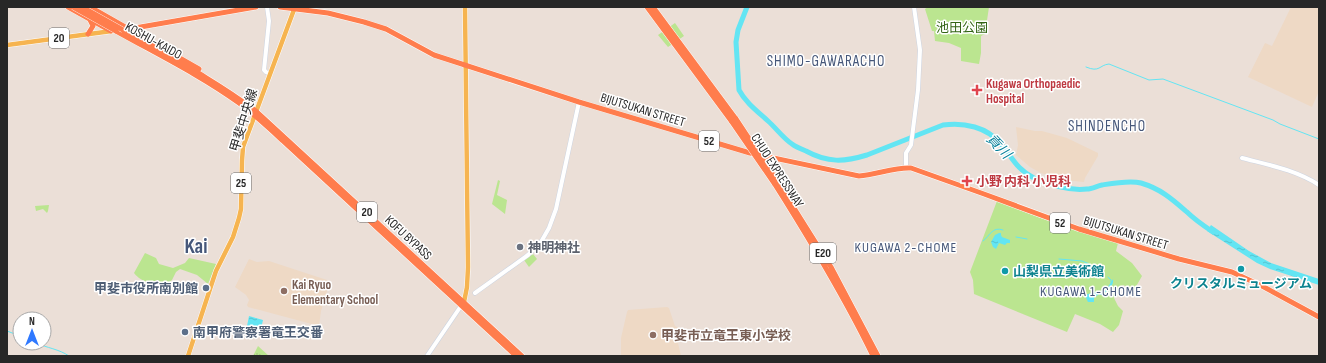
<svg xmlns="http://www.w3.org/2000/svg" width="1326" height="363" font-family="'Sofia Sans Condensed','Noto Sans JP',sans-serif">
<defs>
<pattern id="grass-tufts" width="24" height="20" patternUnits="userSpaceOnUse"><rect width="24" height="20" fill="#bbe590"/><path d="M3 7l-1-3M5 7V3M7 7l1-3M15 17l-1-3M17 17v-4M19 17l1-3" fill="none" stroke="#a1c47c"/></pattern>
<pattern id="water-ripples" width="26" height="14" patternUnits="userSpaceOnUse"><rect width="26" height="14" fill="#63e5f3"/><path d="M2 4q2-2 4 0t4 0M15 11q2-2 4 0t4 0" fill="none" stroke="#56c4d0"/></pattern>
</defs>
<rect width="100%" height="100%" fill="#ebdfd7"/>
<path fill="#eed9c5" d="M1291,7H1319V91L1312,107L1248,77L1265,43L1272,46Z
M1016,127L1035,131H1042L1067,138L1098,153V156L1085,178L1084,182L1064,180L1054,177L1041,173L1030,167L1016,155L1018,145Z
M249,259L257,262L269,261L330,281L321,311L319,326L248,307L247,305L249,300L246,295L235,287Z
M667,307L669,308L675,326L686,331L678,343L681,356H621V338L627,312L628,310Z"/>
<path fill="url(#grass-tufts)" d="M258,346L269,356H253Z"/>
<path fill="#bbe590" d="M928,7H989L985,34L981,36V53L979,64L961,61V48L949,43L935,41L934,31H932L925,9Z
M675,23L684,36L668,47L658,35Z
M498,180L500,181L497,195L507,200L505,214L492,204Z
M997,201C1037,217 1077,232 1118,243L1116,251L1132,263L1142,276L1134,290L1123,285L1114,298L1118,306L1123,311L1119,325L1113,332L1100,324L1075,314L1067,332L974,294L973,280L970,272Z
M49,205L48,211L47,213L43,209L36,211L35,206Z
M145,253L156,258L159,264L173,268L185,263L189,258L216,264L208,284L197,275L180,269L176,272L172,280L164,285C151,282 143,284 134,273Z
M533,254L537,259L529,267L524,260Z"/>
<path fill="url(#water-ripples)" d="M1211,225L1249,251L1271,263L1319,279V285L1270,269L1257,263L1207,231Z
M999,233H1001V235L1002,237L1010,240V243H1007L1005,245L999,243L996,249L993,247L991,242L995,235Z
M1113,279C1114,286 1108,291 1102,295L1099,294L1094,298V302H1088L1087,300L1085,295C1092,292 1099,292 1106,290Z
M249,316L263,320L261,329L247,326Z"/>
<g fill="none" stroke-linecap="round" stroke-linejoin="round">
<path stroke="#63e5f3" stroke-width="1" d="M1086,67C1100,73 1099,65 1109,64L1149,80L1163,79L1273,120L1280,124L1319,139
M1016,237L1027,239
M983,241C990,236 992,226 1003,230
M1059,259L1082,261L1087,263L1099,270
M1108,277L1111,280V282
M7,331L20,336
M36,343C47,348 59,349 69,356"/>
<path stroke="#63e5f3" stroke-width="5" d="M747,7L738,30L736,42L739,90C746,103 757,111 768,121C776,128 783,138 792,144C796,147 801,149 806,151C828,163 844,162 867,155L943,125C964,122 987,127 1001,144C1012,157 1017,170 1034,178C1050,185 1070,191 1087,189C1092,189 1097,186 1102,185C1114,183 1130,180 1141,183C1161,189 1172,199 1187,212C1195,220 1204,226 1213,232"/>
<g stroke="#ccd4e1" stroke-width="5">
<path id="secondary" d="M267,7L269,21L264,70L266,72L270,74
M1242,158C1269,165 1296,170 1319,185
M906,168V153L911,145L918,90L920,50L914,7
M475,293L528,255L541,242L549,228L556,209L579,102
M427,356L463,303"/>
</g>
<g stroke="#fff" stroke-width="5.5">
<path id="primary" d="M7,45L112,31
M464,302L467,287L468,267L465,7
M188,356L211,286L216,271L233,237L239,218L241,209L242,161L243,147L295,7"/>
</g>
<g stroke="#fff" stroke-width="6">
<path id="highway" d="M68,7L111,31
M90,7L199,69
M280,7L328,13L364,22L386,29L434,55L579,102L750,153L859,176C876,175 894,167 911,168L984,194L1079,229L1179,259L1232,272L1262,286L1319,317
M647,7L732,122
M653,7L736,119
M129,29L256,7
M123,30C168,56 215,80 257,112L522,356
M116,31C157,54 200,75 239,103C254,114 269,128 283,141L516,356
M88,34L93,26L90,20
M777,181L831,267L878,356
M774,183C810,240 844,296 873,356"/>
</g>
<use href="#secondary" stroke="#fff" stroke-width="4"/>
<use href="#primary" stroke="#f6b450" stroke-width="4.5"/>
<use href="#highway" stroke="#ff7d4d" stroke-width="5"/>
<g stroke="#fff" stroke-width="6" stroke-linecap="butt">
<path id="highway-bridge" d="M73,7L116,31
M82,7L123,30
M736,119L777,181
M732,122L774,183"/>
</g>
<use href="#highway-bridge" stroke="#ff7d4d" stroke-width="5"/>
</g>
<g fill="#e0444e" stroke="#fff" stroke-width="1.5">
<path d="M975 84h4v4h4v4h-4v4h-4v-4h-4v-4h4z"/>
<path d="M965 175h4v4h4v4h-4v4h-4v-4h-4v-4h4z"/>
</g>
<circle fill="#6b7280" stroke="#fff" stroke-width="1.5" cx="520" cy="247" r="4"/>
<g fill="#0f9aa8" stroke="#fff" stroke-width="1.5">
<circle cx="1241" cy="269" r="4"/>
<circle cx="1005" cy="271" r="4"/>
</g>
<g fill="#5c6f8a" stroke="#fff" stroke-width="1.5">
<circle cx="206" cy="288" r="4"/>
<circle cx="185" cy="332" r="4"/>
</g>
<g fill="#8d6e63" stroke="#fff" stroke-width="1.5">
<circle cx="284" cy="291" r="4"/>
<circle cx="653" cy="335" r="4"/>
</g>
<g text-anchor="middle" stroke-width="3" stroke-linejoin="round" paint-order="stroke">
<g fill="#fff" stroke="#686868" stroke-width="1">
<rect x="49" y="28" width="20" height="20" rx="3"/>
<rect x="699" y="131" width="20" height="20" rx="3"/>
<rect x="231" y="173" width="20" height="20" rx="3"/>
<rect x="357" y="202" width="20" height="20" rx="3"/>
<rect x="1050" y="213" width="20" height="20" rx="3"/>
<rect x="810" y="243" width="26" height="20" rx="3"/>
</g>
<g font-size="12" font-weight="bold" fill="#272727">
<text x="59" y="42">20</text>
<text x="709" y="145">52</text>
<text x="241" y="187">25</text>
<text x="367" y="216">20</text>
<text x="1060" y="227">52</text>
<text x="823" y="257">E20</text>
</g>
<g font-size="13" fill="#336515" stroke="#fff">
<text x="962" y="32">池田公園</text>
</g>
<g font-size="13" fill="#272727" stroke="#fff">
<text transform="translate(154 40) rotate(29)" y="5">KOSHU-KAIDO</text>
<text transform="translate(643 109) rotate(17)" y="5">BIJUTSUKAN STREET</text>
<text transform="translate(243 120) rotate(-73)" y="5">甲斐中央線</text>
<text transform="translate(778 170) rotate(57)" y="5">CHUO EXPRESSWAY</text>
<text transform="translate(1126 232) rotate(17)" y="5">BIJUTSUKAN STREET</text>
<text transform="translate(409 237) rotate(43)" y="5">KOFU BYPASS</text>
</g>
<g font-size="13" font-weight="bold" fill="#be3a42" stroke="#fff" text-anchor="start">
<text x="986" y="88">Kugawa Orthopaedic<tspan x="986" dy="15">Hospital</tspan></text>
<text x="976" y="186">小野 内科 小児科</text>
</g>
<g font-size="13" font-weight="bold" fill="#5b616d" stroke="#fff" text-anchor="start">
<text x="528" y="252">神明神社</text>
</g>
<g font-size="13" font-weight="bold" fill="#0d838f" stroke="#fff" text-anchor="start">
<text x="1013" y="276">山梨県立美術館</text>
<text x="1241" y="288" text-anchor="middle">クリスタルミュージアム</text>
</g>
<g font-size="13" font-weight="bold" fill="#785e54" stroke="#fff" text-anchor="start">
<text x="292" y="289">Kai Ryuo<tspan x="292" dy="15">Elementary School</tspan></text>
<text x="661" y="340">甲斐市立竜王東小学校</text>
</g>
<g font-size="13" font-weight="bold" fill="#4e5e75" stroke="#fff" text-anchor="end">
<text x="198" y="293">甲斐市役所南別館</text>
<text x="193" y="337" text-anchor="start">南甲府警察署竜王交番</text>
</g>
<g font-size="14" font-style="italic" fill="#07809a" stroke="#fff">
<text transform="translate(999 146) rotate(46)" y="5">貢川</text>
</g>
<g font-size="14" letter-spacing="1" fill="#465779" stroke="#fff">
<text x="906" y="252">KUGAWA 2-CHOME</text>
<text x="1091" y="296">KUGAWA 1-CHOME</text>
</g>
<g font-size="15" letter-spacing="1" fill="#465779" stroke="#fff">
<text x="826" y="66">SHIMO-GAWARACHO</text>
<text x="1107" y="131">SHINDENCHO</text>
</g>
<g font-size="21" font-weight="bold" fill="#465779" stroke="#fff">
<text x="196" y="253">Kai</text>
</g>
</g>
<rect width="1326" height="363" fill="none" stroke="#272727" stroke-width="16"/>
<g transform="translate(32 331)"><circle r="19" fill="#ffffff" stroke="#a9a9a9"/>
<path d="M0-3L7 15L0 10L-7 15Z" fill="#2f79ff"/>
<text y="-6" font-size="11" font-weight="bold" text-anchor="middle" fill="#272727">N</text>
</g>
</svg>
